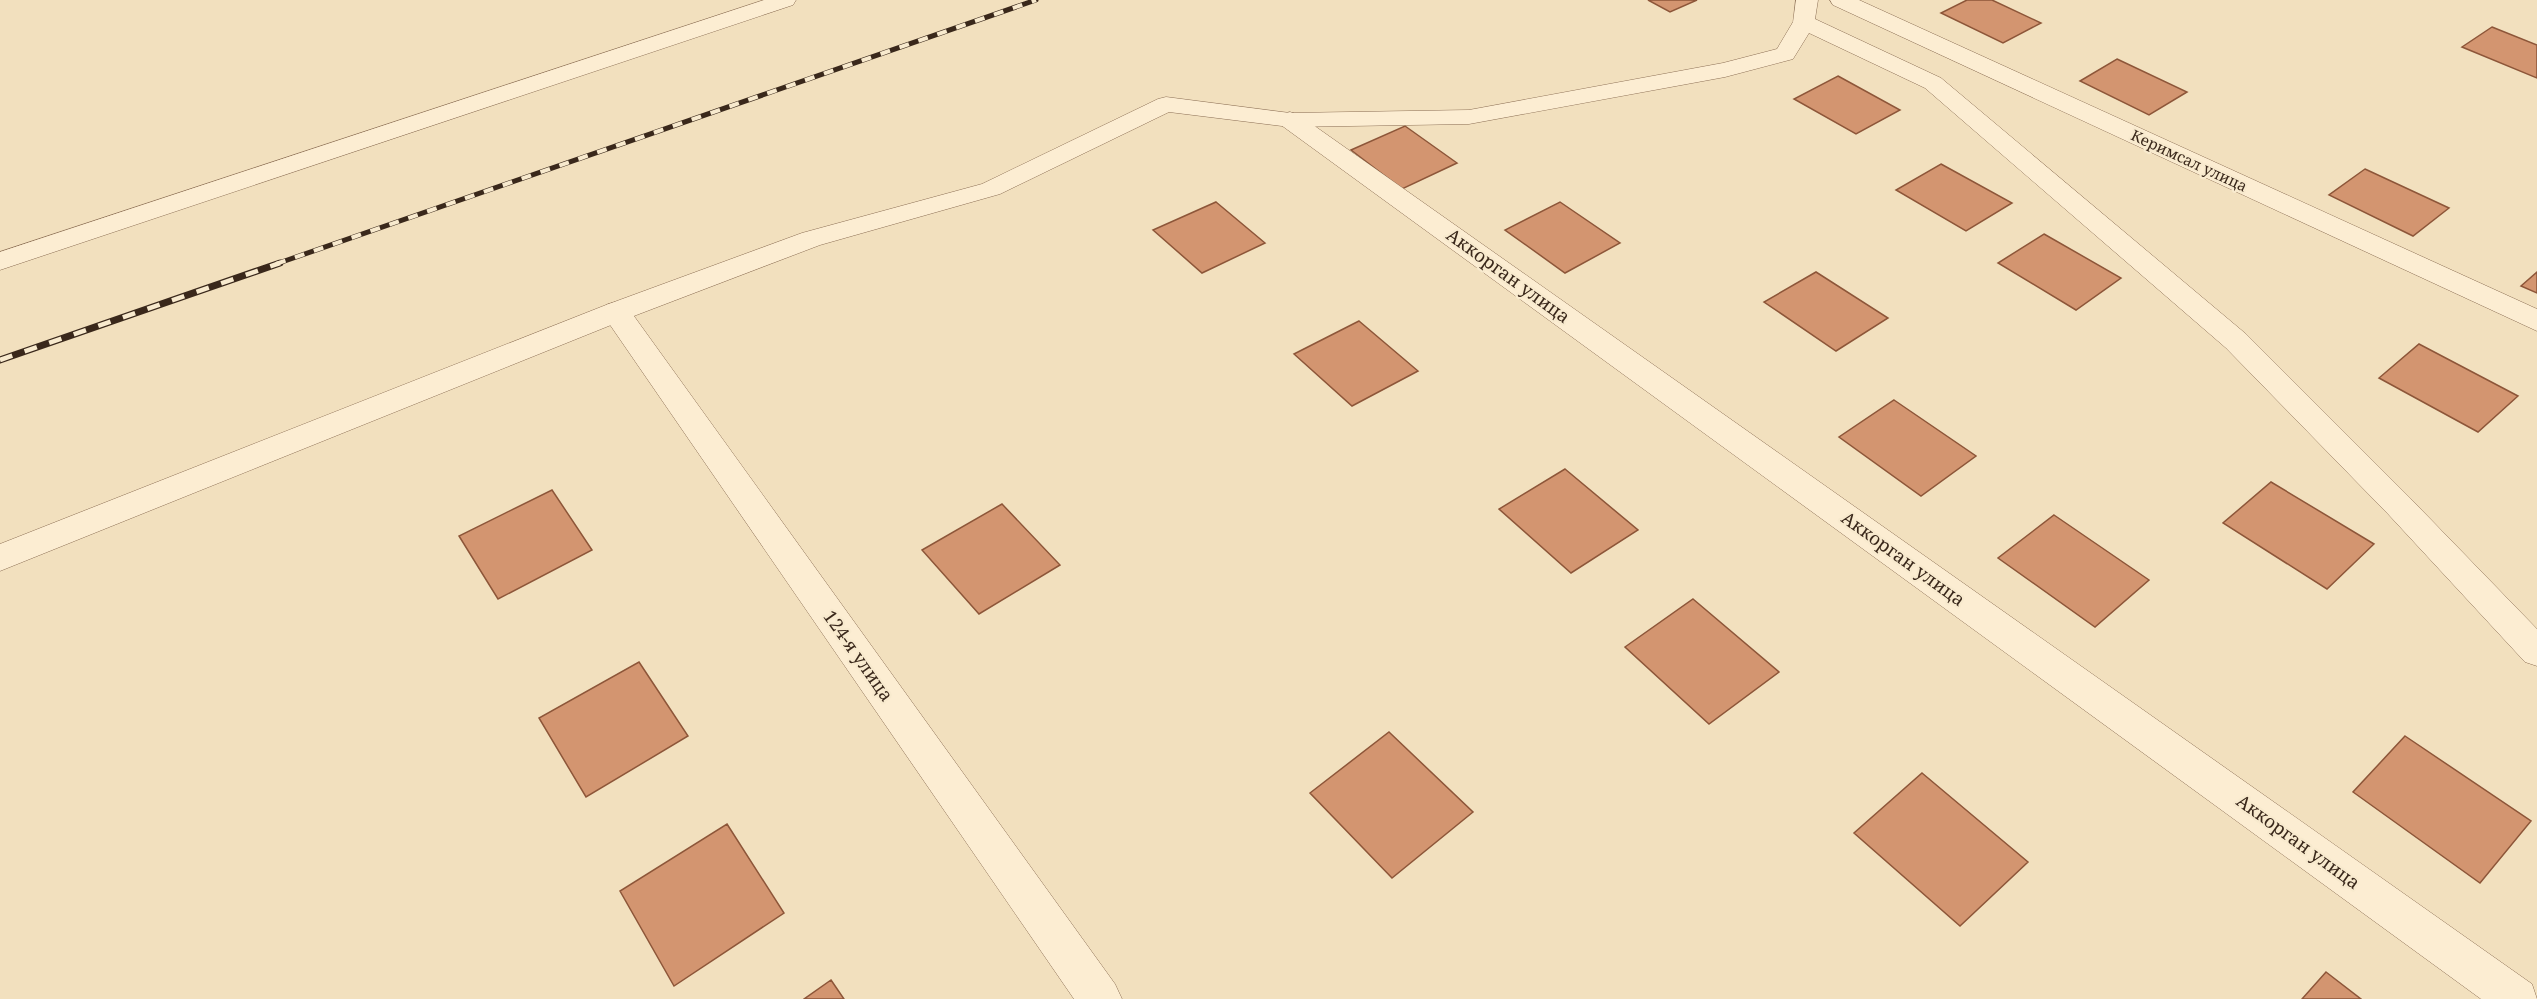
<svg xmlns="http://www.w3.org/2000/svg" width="2537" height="999" font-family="'Noto Serif',serif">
<rect width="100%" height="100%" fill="#f2e0be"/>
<path fill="#d39570" stroke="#8d5639" stroke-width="1.5" d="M1648,0H1697L1670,12Z
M1967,0H1992L2041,23L2003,43L1941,13Z
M2492,27L2537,45V78L2462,47Z
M2117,59L2187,92L2149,115L2080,81Z
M1838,76L1900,110L1856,134L1794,99Z
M1405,126L1457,163L1402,189L1351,150Z
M1941,164L2012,203L1966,231L1896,190Z
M2365,169L2449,208L2413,236L2329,195Z
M1216,202L1265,243L1202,273L1153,230Z
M1560,202L1620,243L1565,273L1505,230Z
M2044,234L2121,278L2076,310L1998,263Z
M1816,272L1888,318L1836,351L1764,302Z
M2537,272V293L2521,286Z
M1359,321L1418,371L1352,406L1294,354Z
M2419,344L2518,396L2478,432L2379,378Z
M1894,400L1976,456L1921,496L1839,437Z
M1565,469L1638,530L1571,573L1499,509Z
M2271,482L2374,544L2327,589L2223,523Z
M552,490L592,550L498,599L459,536Z
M1002,504L1060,565L979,614L922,550Z
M2054,515L2149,580L2095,627L1998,558Z
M1693,599L1779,672L1709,724L1625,647Z
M639,662L688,736L586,797L539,718Z
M1389,732L1473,812L1392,878L1310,793Z
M2405,736L2531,821L2480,883L2353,792Z
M1922,773L2028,862L1960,926L1854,833Z
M727,824L784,913L674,986L620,891Z
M2326,972L2361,999H2302Z
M831,980L844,999H804Z"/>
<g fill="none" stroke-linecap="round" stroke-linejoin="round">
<g stroke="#8c6f55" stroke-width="1">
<path id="lane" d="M764,0H796L793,5L0,270V252Z
M1796,0H1818L1815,19L1941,78L2246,334L2410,498L2537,629V666L2525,662L2388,514L2226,348L1925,88L1809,33L1793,59L1725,77L1469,124L1290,127L1169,112L1000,194L820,245L626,319L0,571V544L606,305L802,233L982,184L1158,99L1166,97L1290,113L1469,110L1723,63L1777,49L1793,22Z"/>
</g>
<g stroke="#8c6f55" stroke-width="1">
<path id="street" d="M1830,0H1859L2537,309V331L1833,5Z
M1290,112L1299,115L2532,984L2537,999H2481L1281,125L1277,120L1281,115Z
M616,302L626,305L1115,984L1122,999H1074L606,319L601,312L606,305Z"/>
</g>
<use href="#lane" fill="#fcedd2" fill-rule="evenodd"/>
<use href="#street" fill="#fcedd2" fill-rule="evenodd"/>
<g stroke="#3a281b" stroke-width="5">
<path id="rail-far1" d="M276,264L1036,0"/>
</g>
<g stroke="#3a281b" stroke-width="7">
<path id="rail" d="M0,360L280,263"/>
</g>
<use href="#rail-far1" stroke="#f8eace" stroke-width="4" stroke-dasharray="10" stroke-linecap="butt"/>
<use href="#rail" stroke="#f8eace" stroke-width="4.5" stroke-dasharray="13" stroke-linecap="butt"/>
</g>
<g text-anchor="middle" stroke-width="4.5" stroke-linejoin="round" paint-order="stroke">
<g font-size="15" fill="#3a281b" stroke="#f8eace">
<text transform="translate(2189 161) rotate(25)" y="5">Керимсал улица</text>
</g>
<g font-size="18" fill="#3a281b" stroke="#f8eace">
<text transform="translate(1508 276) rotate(36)" y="6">Аккорган улица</text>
<text transform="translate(1903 559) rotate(36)" y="6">Аккорган улица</text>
<text transform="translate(858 656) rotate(55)" y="6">124-я улица</text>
<text transform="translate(2298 842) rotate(36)" y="6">Аккорган улица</text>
</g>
</g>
</svg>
